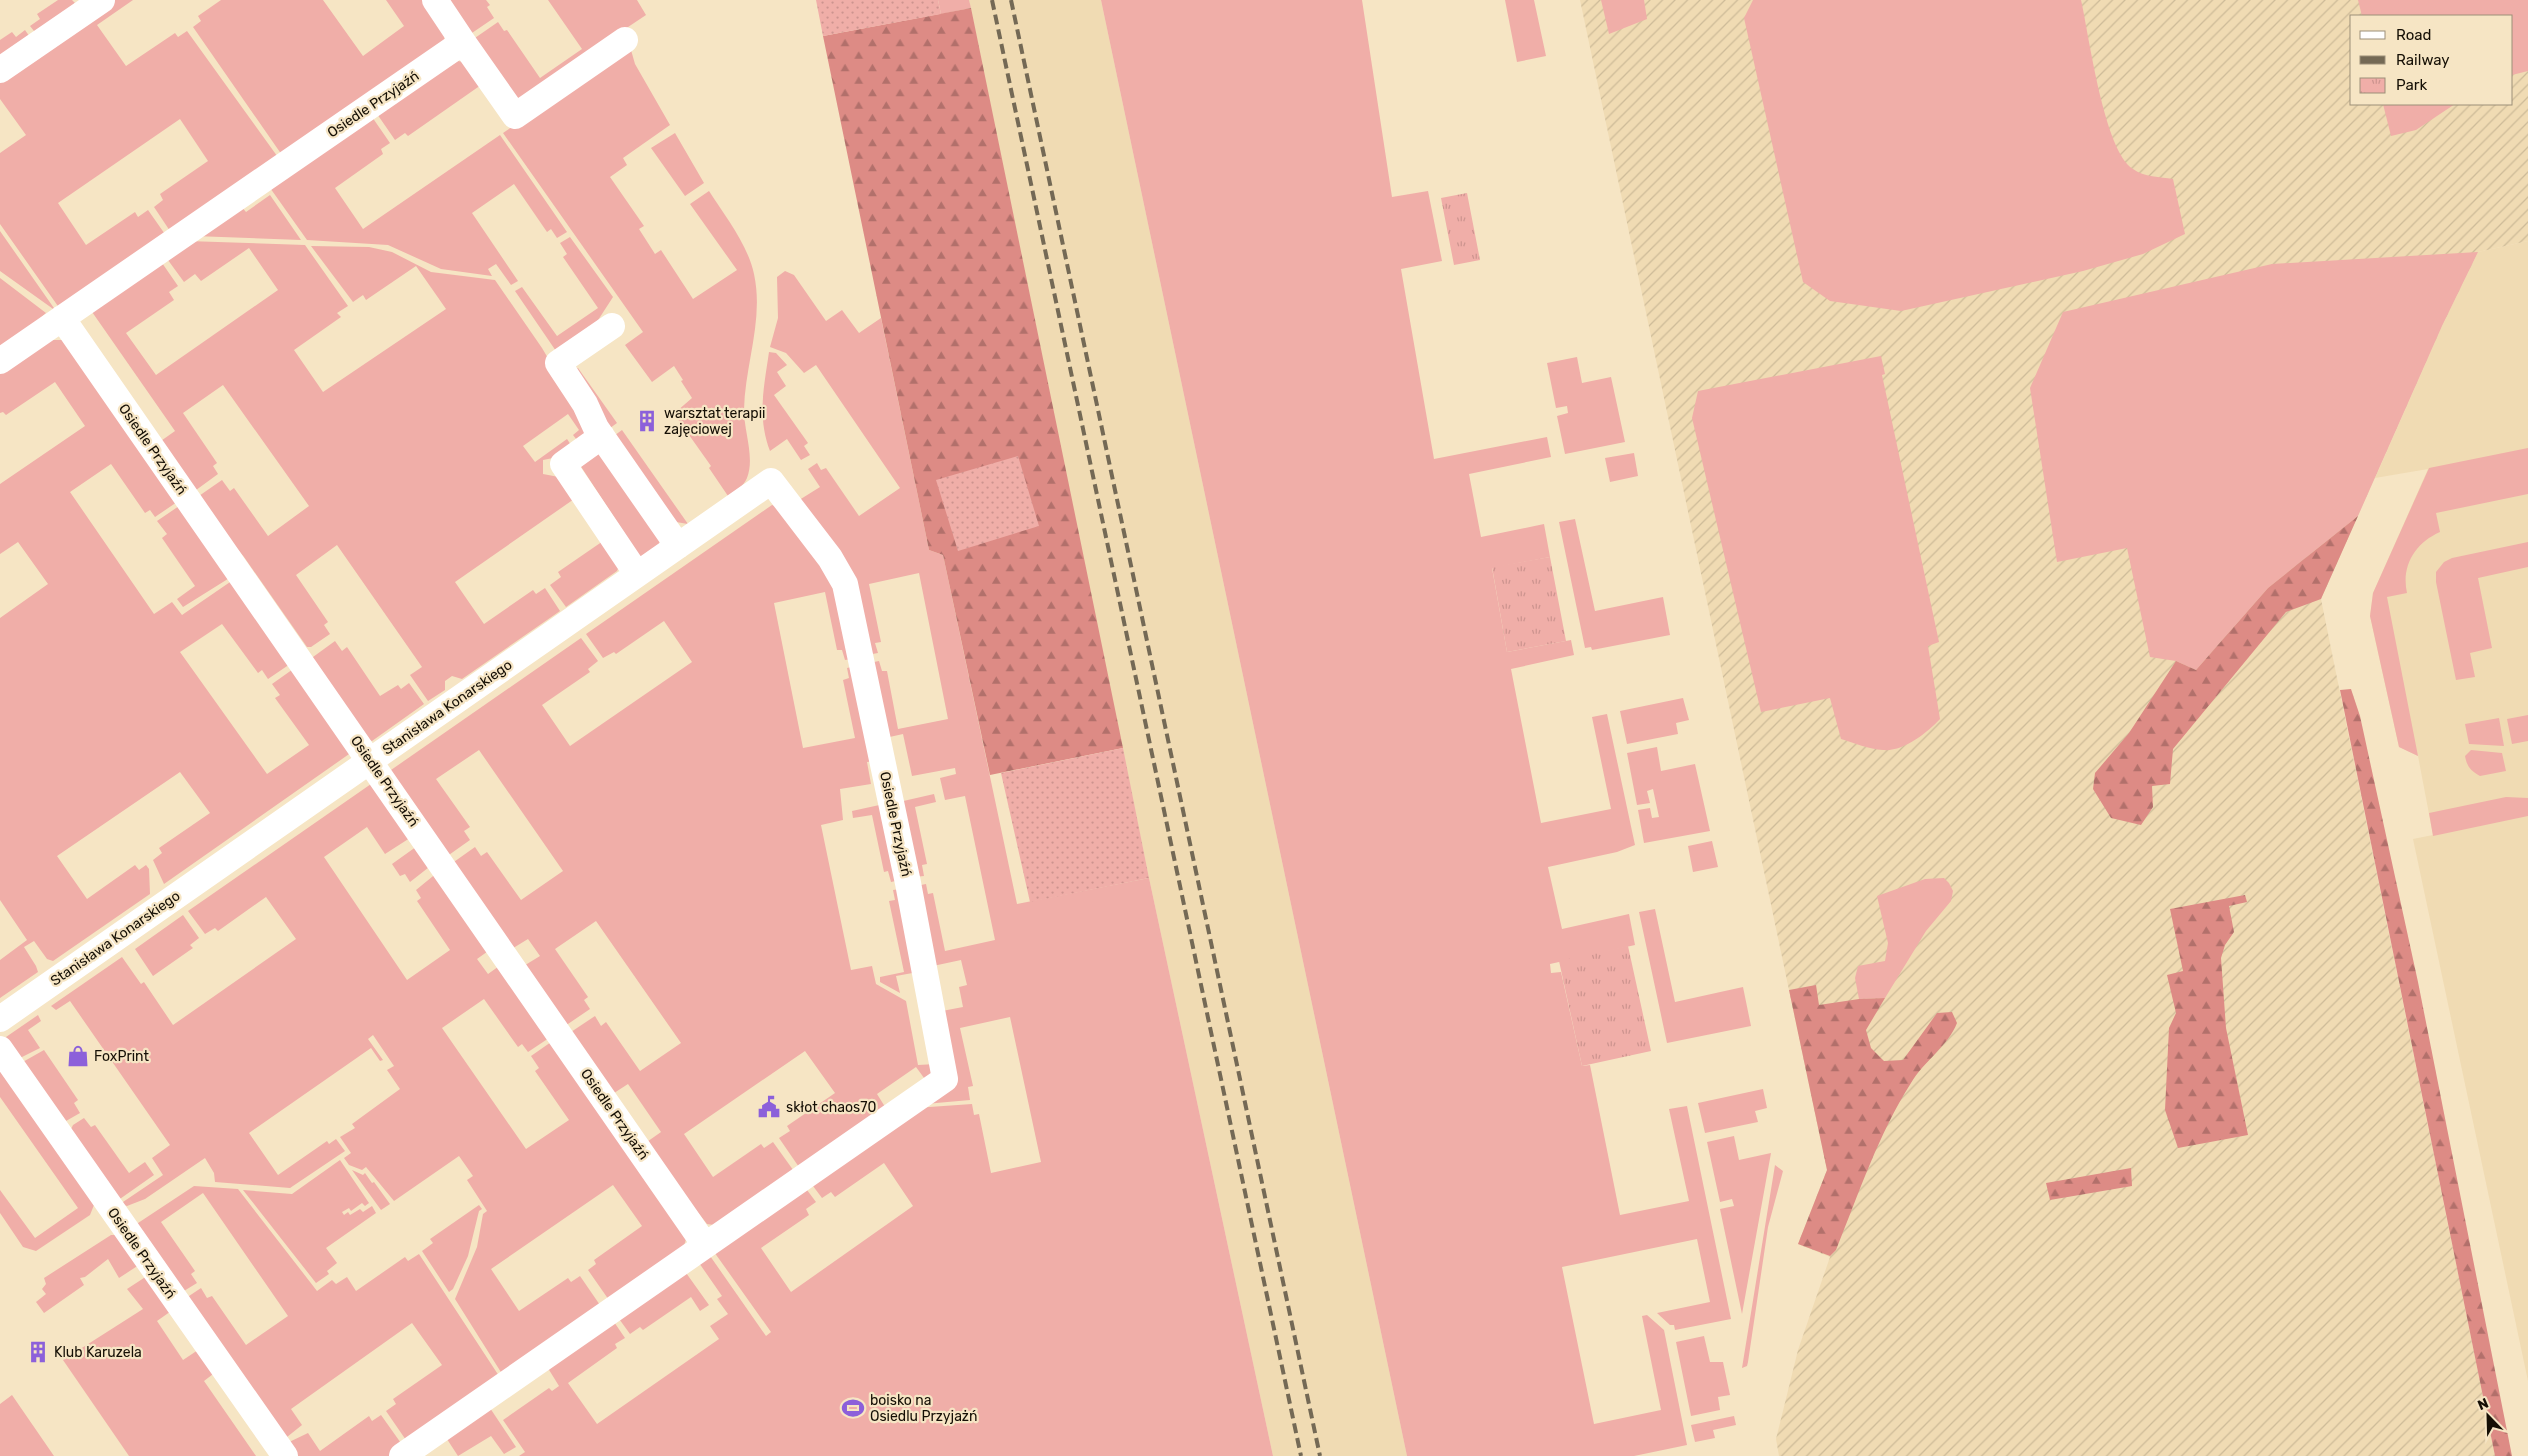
<svg xmlns="http://www.w3.org/2000/svg" width="2528" height="1456" font-family="Rubik,sans-serif">
<defs>
<pattern id="industrial-furrows" width="10" height="10" patternUnits="userSpaceOnUse" patternTransform="scale(1.25)"><rect width="10" height="10" fill="#f0dbb3"/><path d="M-1 1l2-2M0 10L10 0M9 11l2-2" fill="none" stroke="#cdbb98"/></pattern>
<pattern id="forest-firs" width="22" height="20" patternUnits="userSpaceOnUse" patternTransform="scale(1.25)"><rect width="22" height="20" fill="#dd8b85"/><path d="M5 1l3.5 6h-7zM16 11l3.5 6h-7z" fill="#b2706b"/></pattern>
<pattern id="park-tufts" width="24" height="20" patternUnits="userSpaceOnUse" patternTransform="scale(1.25)"><rect width="24" height="20" fill="#f0aea8"/><path d="M3 7l-1-3M5 7V3M7 7l1-3M15 17l-1-3M17 17v-4M19 17l1-3" fill="none" stroke="#cd948f"/></pattern>
<pattern id="garden-dots" width="8" height="8" patternUnits="userSpaceOnUse" patternTransform="scale(1.25)"><rect width="8" height="8" fill="#f0aea8"/><path d="M2 2h.1M6 6h.1" fill="none" stroke="#cd948f" stroke-width="1.8" stroke-linecap="round"/></pattern>
</defs>
<rect width="100%" height="100%" fill="#f6e5c4"/>
<path fill="#f0dbb3" d="M969,0H1101L1407,1456H1273L1149,878Z
M2528,241V1381L2413,839L2433,835L2418,756L2399,747L2370,616L2373,593L2428,469L2375,478L2442,326L2478,252Z"/>
<path fill="url(#industrial-furrows)" fill-rule="evenodd" d="M1580,0H2528V241L2478,252L2442,326L2321,599L2495,1456H1779L1776,1439L1798,1350L1830,1257L1798,1244L1827,1170ZM2352,16H2512V104H2352Z"/>
<path fill="#f0aea8" d="M58,0H72L75,3L38,36L30,26L40,19L37,14Z
M114,0H133L97,25L126,66L175,33L178,37L187,31L280,160L172,234L154,207L163,200L160,194L208,161L180,119L58,203L86,245L135,212L138,217L148,210L167,237L60,309L0,224V153L26,135L0,99V79Z
M221,0H323L363,56L404,26L386,0H425L445,35L444,41L284,158L193,27L201,21L198,16Z
M445,0H486L490,5L487,7L494,18L469,35Z
M548,0H637L646,15L519,100L472,40L498,22L504,31L507,30L540,78L582,49Z
M938,0H969L971,8L941,14Z
M1101,0H1362L1392,197L1428,191L1442,261L1401,269L1434,459L1547,437L1551,457L1469,474L1481,537L1544,524L1550,557L1492,568L1507,652L1571,640L1574,655L1511,669L1541,823L1611,809L1592,717L1607,714L1635,845L1617,852L1548,867L1562,929L1629,914L1635,945L1550,964L1551,973L1561,972L1582,1066L1590,1065L1620,1215L1689,1201L1669,1109L1687,1106L1731,1319L1675,1330L1674,1325H1670L1657,1313L1710,1302L1697,1239L1562,1267L1594,1424L1661,1410L1642,1316L1647,1315L1664,1330L1687,1445L1634,1456H1407Z
M1505,0H1534L1546,56L1517,62Z
M1601,0H1644L1647,19L1609,34Z
M1753,0H2081C2089,35 2104,151 2133,169C2144,177 2160,177 2173,179L2185,234L2143,254L2083,271L1901,311L1830,301L1803,282L1744,18Z
M2358,0H2528V71L2512,75V16H2362Z
M25,30L32,40L0,62V40L12,32L16,37Z
M631,50L635,64L670,125L623,158L627,165L610,177L644,226L639,229L655,254L661,250L693,299L737,270L690,204L709,191C725,216 748,245 754,274C764,320 745,364 744,410C744,432 755,457 747,478C744,486 735,491 728,496L709,468L711,466L677,418L680,415L677,411L692,398L681,381L683,380L674,366L652,382L625,345L643,332L503,133L617,54Z
M458,61L463,62L481,85L408,136L405,133L395,140L375,111Z
M2383,104H2455L2416,130L2391,136Z
M370,114L390,143L381,149L383,154L335,188L363,229L500,135L567,232L557,238L551,229L547,232L514,184L472,213L518,281L511,285L496,264L488,269L492,276L441,269L388,245L307,240L268,185Z
M675,133L704,183L685,196L651,148Z
M270,195L301,240L194,236L240,205L246,212Z
M0,231L56,311L0,271Z
M570,237L613,297L591,331L558,354L515,291L522,287L557,336L598,308L563,257L567,254L560,243Z
M187,241L305,245L348,306L337,313L341,317L294,350L323,392L446,309L416,266L366,300L363,295L353,302L311,246L369,247L392,252L431,272L495,280L542,348L591,431L580,444L573,435L579,430L568,414L523,446L535,462L567,439L573,448L558,457L543,460V474L564,478L577,497L455,582L484,624L533,590L536,594L545,588L560,611L462,679L452,676L445,681V690L428,701L410,675L422,667L337,545L296,575L328,622L324,625L330,634L311,647H307L244,557L196,498L222,480L230,491L234,488L268,536L309,506L223,385L183,413L217,463L213,466L218,474L192,493L158,443L175,431L90,309L160,260L178,286L169,292L174,300L126,333L156,375L278,290L249,248L201,281L195,274L184,282L165,256Z
M2478,252L2442,326L2358,516L2268,588L2196,670L2176,661L2150,657L2127,548L2057,562L2030,388L2063,312L2272,264Z
M785,271L794,275L826,321L842,310L859,333L881,318L929,550L943,555L1017,904L1149,878L1273,1456H519L525,1452L503,1420L549,1388L552,1391L559,1386L546,1365L612,1319L625,1338L615,1344L617,1348L568,1383L597,1424L719,1339L710,1326L728,1314L717,1299L722,1296L697,1260L708,1253L766,1336L771,1332L712,1249L804,1186L816,1202L806,1209L809,1215L761,1248L791,1292L913,1206L884,1163L835,1197L831,1192L822,1198L810,1182L915,1108L972,1104L974,1115L979,1114L991,1173L1041,1162L1010,1017L960,1028L973,1086L968,1087L970,1100L925,1104L955,1078L942,1011L963,1007L959,987L967,985L961,960L933,966L916,886L926,884L928,894L933,893L945,951L995,940L965,796L945,800L940,778L956,774L955,768L912,776L903,734L885,738L869,663L879,661L882,671H887L898,729L948,719L919,573L869,584L881,642L875,643L878,653L867,655L796,502L820,487L808,469L817,463L821,470L826,468L859,516L900,488L816,365L804,373L786,353L770,347L778,318L777,277Z
M0,278L46,313L0,354Z
M48,340H63L180,500L155,517L150,510L145,513L111,464L70,492L154,614L172,602L182,615L233,580L293,662L268,679L262,670L258,673L222,624L180,652L267,774L309,745L275,698L280,695L272,684L296,667L352,752L164,884L153,860L162,853L159,848L210,813L180,772L57,856L87,899L135,865L139,870L146,865L149,869L150,894L53,961L47,959L34,941L24,947L36,966L38,972L0,998V960L27,940L0,900V618L48,584L18,542L0,554V484L85,426L55,382L6,415L3,412L0,413V371Z
M769,352L776,353L787,365L777,372L786,386L774,395L808,443L804,446L810,455L801,460L787,439L770,451C757,417 764,387 769,352Z
M1881,356L1885,374L1882,375L1939,642L1928,646L1940,719C1927,733 1903,752 1883,750C1869,749 1854,743 1841,739L1830,698L1761,712L1692,418L1698,391Z
M1577,357L1582,383L1611,377L1625,442L1565,454L1557,416L1568,413L1567,406L1556,408L1547,363Z
M578,368L617,423L606,431L570,373Z
M622,430L688,524L676,522L611,438Z
M2528,448V494L2436,513L2440,532C2415,543 2401,566 2407,593L2387,597L2418,756L2399,747L2370,616L2373,593L2429,468Z
M599,452L660,541L658,547L640,557L578,462Z
M1634,453L1638,476L1610,482L1605,458Z
M182,504L231,577L183,607L177,599L195,586L162,538L167,534L157,521Z
M772,505L776,506L827,567L853,659L845,660L842,650H837L825,592L774,603L803,748L855,738L843,680L849,678L847,668L855,666L875,761L867,762L871,784L840,789L843,820L821,825L851,970L872,966L876,984L906,1001L918,1065L936,1064L927,1082L916,1067L877,1094L887,1110L801,1170L779,1138L790,1131L787,1126L835,1093L805,1051L684,1134L713,1177L761,1144L764,1148L773,1142L796,1174L714,1225L707,1224L644,1144L661,1132L628,1084L611,1095L568,1034L595,1016L601,1026L606,1022L640,1071L681,1043L596,921L555,949L588,997L584,1000L590,1009L565,1026L522,967L540,956L528,939L510,950L451,864L475,847L481,856L487,852L521,900L563,871L479,750L436,779L470,827L464,831L470,840L446,857L391,773V770L581,638L598,661L588,669L590,672L542,705L570,746L692,662L664,621L616,654L614,652L603,658L586,634Z
M1575,519L1595,611L1663,597L1670,635L1592,650L1591,647L1585,648L1559,522Z
M606,539L621,562L617,571L566,607L550,585L561,577L558,572Z
M2528,542V567L2478,578L2492,648L2470,653L2475,677L2456,680L2436,582V572L2444,562L2452,558Z
M335,641L342,651L347,647L380,696L398,685L401,689L409,683L424,704L372,741L368,740L312,664L313,657Z
M1683,698L1689,720L1676,723L1678,734L1627,744L1620,711Z
M2528,715V741L2512,744L2507,719Z
M2499,718L2504,746L2469,744L2465,724Z
M1657,747L1661,771L1695,764L1710,831L1644,843L1638,810L1650,808L1652,818L1659,817L1653,789L1647,791L1650,803L1637,805L1627,753Z
M2471,750L2502,753L2506,771L2480,776C2471,771 2467,767 2465,756Z
M371,784L413,836L385,854L367,827L324,857L407,980L450,950L417,901L421,898L416,890L438,872L491,949L477,959L488,974L502,964L552,1036L528,1052L522,1044L518,1047L484,999L442,1028L526,1149L569,1120L535,1071L539,1068L531,1056L554,1040L686,1239L684,1246L611,1303L588,1270L596,1264L594,1260L642,1226L613,1185L491,1269L519,1311L568,1278L571,1282L580,1276L602,1308L504,1377L455,1299L477,1247L483,1214L487,1211L467,1180L473,1176L459,1156L394,1201L366,1167L362,1170L349,1165L344,1158L351,1153L340,1137L355,1128L352,1124L400,1089L387,1070L394,1066L373,1035L368,1039L383,1060L380,1061L371,1048L249,1133L278,1175L327,1141L329,1144L336,1139L345,1151L290,1188L215,1182L214,1173L205,1158L145,1199L127,1206L120,1204L163,1175L152,1158L170,1145L70,1001L56,1010L51,1006L122,957L141,984L144,982L173,1025L296,939L266,897L218,931L215,928L205,934L188,911Z
M934,794L936,802L915,807L927,864L922,865L924,876L914,877L899,802Z
M2506,797L2528,798V816L2433,836L2429,813Z
M884,804L900,880L891,882L888,871L884,872L872,815L853,818L852,811Z
M1712,841L1718,867L1693,872L1688,846Z
M420,844L433,864L410,882L405,874L400,876L392,864Z
M1944,878L1949,883L1953,891L1951,901L1926,931L1885,998L1859,999L1855,978L1858,966L1885,961L1888,943L1877,896L1925,879Z
M901,889L918,972L896,976L900,993L880,982V977L904,972L889,901L895,900L893,890Z
M1655,909L1675,1002L1743,987L1751,1026L1667,1043L1639,912Z
M183,915L199,938L190,945L193,948L153,976L135,949Z
M38,1015L41,1021L28,1030L40,1048L18,1059L6,1037Z
M44,1050L78,1100L74,1103L80,1113L66,1121L21,1063Z
M0,1062L94,1205L90,1215L36,1251L23,1247L0,1213V1190L35,1238L78,1208L0,1097Z
M1763,1089L1767,1108L1755,1111L1758,1122L1705,1133L1698,1103Z
M84,1118L91,1127L95,1125L129,1173L145,1162L154,1175L117,1201L70,1131L73,1125Z
M1734,1136L1739,1160L1771,1153L1742,1314L1720,1209L1734,1206L1732,1199L1720,1202L1707,1142Z
M340,1160L369,1203L365,1206L362,1203L351,1211L349,1208L342,1212L344,1215L348,1212L350,1215L360,1209L363,1212L372,1206L376,1213L326,1248L337,1263L327,1271L329,1274L316,1283L243,1190L292,1194Z
M1775,1165L1783,1171L1768,1227L1748,1362L1747,1366L1742,1368Z
M352,1170L363,1175L365,1173L372,1183L374,1182L390,1204L381,1210Z
M194,1186L238,1189L317,1291L332,1280L336,1284L347,1277L356,1291L405,1257L408,1261L419,1254L501,1379L408,1443L386,1411L396,1404L393,1399L442,1365L412,1323L291,1409L302,1425L282,1441L183,1300L201,1288L207,1298L212,1296L246,1345L288,1316L203,1193L161,1222L195,1271L191,1274L197,1283L179,1294L132,1227Z
M479,1205L482,1209L479,1211L468,1256L453,1289L449,1292L422,1251L433,1243L430,1239Z
M111,1235H116L142,1263L119,1278L108,1259L85,1277L80,1278L84,1285L44,1313L36,1302L46,1294L42,1289L46,1284L44,1278Z
M684,1270L709,1305L700,1311L691,1297L643,1330L640,1327L630,1334L617,1316Z
M150,1274L174,1309L157,1321L183,1360L201,1348L217,1371L204,1381L256,1456H129L63,1360L143,1309L127,1289Z
M1704,1336L1710,1362H1723L1730,1395L1718,1397L1720,1410L1691,1416L1676,1342Z
M12,1395L54,1456H0V1404Z
M488,1405L516,1447L504,1454L491,1436L458,1456L445,1436Z
M381,1415L403,1446L390,1456H293L285,1444L308,1433L320,1451L369,1416L372,1421Z
M1734,1416L1736,1425L1713,1430L1715,1438L1695,1442L1691,1425Z"/>
<path fill="url(#forest-firs)" d="M971,8L1123,748L990,775L943,555L929,550L823,36Z
M2358,516L2321,599L2286,612L2173,749L2170,784L2152,786L2153,807L2141,825L2111,818L2093,789L2095,773L2129,733L2176,661L2196,670L2268,588Z
M2351,689L2360,716L2418,982L2512,1456H2495L2340,690Z
M2245,895L2247,902L2229,906L2234,932L2225,945L2221,958L2226,1028L2248,1135L2178,1148L2165,1110L2169,1028L2176,1013L2167,975L2183,971L2170,909Z
M1816,985L1819,1005L1859,999L1885,998L1866,1030L1871,1048L1884,1061L1903,1060L1937,1013L1952,1012L1957,1023C1948,1046 1924,1061 1911,1083C1878,1135 1859,1193 1836,1250L1830,1256L1798,1244L1827,1170L1789,990Z
M2131,1168L2132,1186L2050,1200L2046,1183Z"/>
<path fill="url(#park-tufts)" d="M1467,193L1480,260L1454,265L1441,198Z
M1550,557L1566,641L1507,652L1492,567Z
M1628,946L1651,1051L1582,1066L1559,961Z"/>
<path fill="url(#garden-dots)" d="M816,0H938L941,14L823,36Z
M1018,456L1039,526L958,551L936,480Z
M1123,748L1149,878L1030,902L1001,773Z"/>
<g fill="none" stroke-linecap="round" stroke-linejoin="round">
<path stroke="#fff" stroke-width="26" d="M435,0L463,42
M0,70L102,0
M62,318L705,1245
M612,326L558,363L585,404L596,428L678,546
M0,361L463,42L515,116L625,40
M602,436L563,464L637,574
M0,1019L771,481L830,558L845,584L908,883L945,1079L402,1456
M0,1049L285,1456"/>
<path stroke="#746955" stroke-width="4" stroke-dasharray="10 5" stroke-linecap="butt" d="M992,0L1301,1456
M1011,0L1320,1456"/>
</g>
<defs>
<g id="building-bare" transform="scale(1.725)"><path d="M-4-6H4V6H1V3H-1V6H-4ZM-2.5-4.3h1.7v1.8h-1.7ZM.8-4.3h1.7v1.8H.8ZM-2.5-1h1.7V.8h-1.7ZM.8-1h1.7V.8H.8Z" fill="#8c60da" stroke="#f6e5c4" stroke-width="2.5" paint-order="stroke"/></g>
<g id="shop-bare" transform="scale(1.725)"><path d="M-5-2.5h2.3a2.7 3.5 0 0 1 5.4 0H5L5.5 6h-11ZM-1.5-2.5h3a1.5 2.3 0 0 0-3 0Z" fill="#8c60da" stroke="#f6e5c4" stroke-width="2.5" paint-order="stroke"/></g>
<g id="civic-bare" transform="scale(1.725)"><path d="M-.6-6.5H3V-4.5H.6V-3L4-1V1h2V6H-6V1h2V-1L-.6-3ZM-1.2 2.5V6h2.4V2.5Z" fill="#8c60da" stroke="#f6e5c4" stroke-width="2.5" paint-order="stroke"/></g>
<g id="stadium-bare" transform="scale(1.725)"><path d="M0-5a6.5 5 0 1 0 0 10a6.5 5 0 1 0 0-10ZM-3.5-1.8h7v3.6h-7Z" fill="#8c60da" stroke="#f6e5c4" stroke-width="2.5" paint-order="stroke"/></g>
</defs>
<g fill-rule="evenodd">
<use href="#building-bare" x="647" y="421"/>
<use href="#shop-bare" x="78" y="1056"/>
<use href="#civic-bare" x="769" y="1107"/>
<use href="#building-bare" x="38" y="1352"/>
<use href="#stadium-bare" x="853" y="1408"/>
</g>
<g text-anchor="middle" stroke-width="4.5" stroke-linejoin="round" paint-order="stroke">
<g font-size="14" fill="#150f05" stroke="#f6e5c4">
<text transform="translate(373 104) rotate(-34)" y="5">Osiedle Przyjaźń</text>
<text transform="translate(153 449) rotate(55)" y="5">Osiedle Przyjaźń</text>
<text transform="translate(447 707) rotate(-35)" y="5">Stanisława Konarskiego</text>
<text transform="translate(385 781) rotate(55)" y="5">Osiedle Przyjaźń</text>
<text transform="translate(896 824) rotate(78)" y="5">Osiedle Przyjaźń</text>
<text transform="translate(115 938) rotate(-35)" y="5">Stanisława Konarskiego</text>
<text transform="translate(615 1114) rotate(55)" y="5">Osiedle Przyjaźń</text>
<text transform="translate(142 1253) rotate(55)" y="5">Osiedle Przyjaźń</text>
</g>
<g font-size="14" fill="#150f05" stroke="#f6e5c4" text-anchor="start">
<text x="664" y="418">warsztat terapii<tspan x="664" dy="16">zajęciowej</tspan></text>
<text x="94" y="1061">FoxPrint</text>
<text x="786" y="1112">skłot chaos70</text>
<text x="54" y="1357">Klub Karuzela</text>
<text x="870" y="1405">boisko na<tspan x="870" dy="16">Osiedlu Przyjażń</tspan></text>
</g>
</g>
<rect x="2350" y="15" width="162" height="90" fill="#f6e5c4" stroke="#9c8f78"/>
<rect x="2360" y="31" width="25" height="8" fill="#ffffff" stroke="#9c8f78"/>
<text x="2396" y="40" font-size="15" fill="#150f05">Road</text>
<rect x="2360" y="56" width="25" height="8" fill="#746955" stroke="#9c8f78"/>
<text x="2396" y="65" font-size="15" fill="#150f05">Railway</text>
<rect x="2360" y="78" width="25" height="15" fill="url(#park-tufts)" stroke="#9c8f78"/>
<text x="2396" y="90" font-size="15" fill="#150f05">Park</text>
<g transform="translate(2488 1416) rotate(337)" stroke="#f6e5c4" stroke-width="4" paint-order="stroke">
<path d="M0-4L9 19L0 12L-9 19Z" fill="#150f05"/>
<text y="-8" font-size="14" font-weight="bold" text-anchor="middle" fill="#150f05">N</text>
</g>
</svg>
